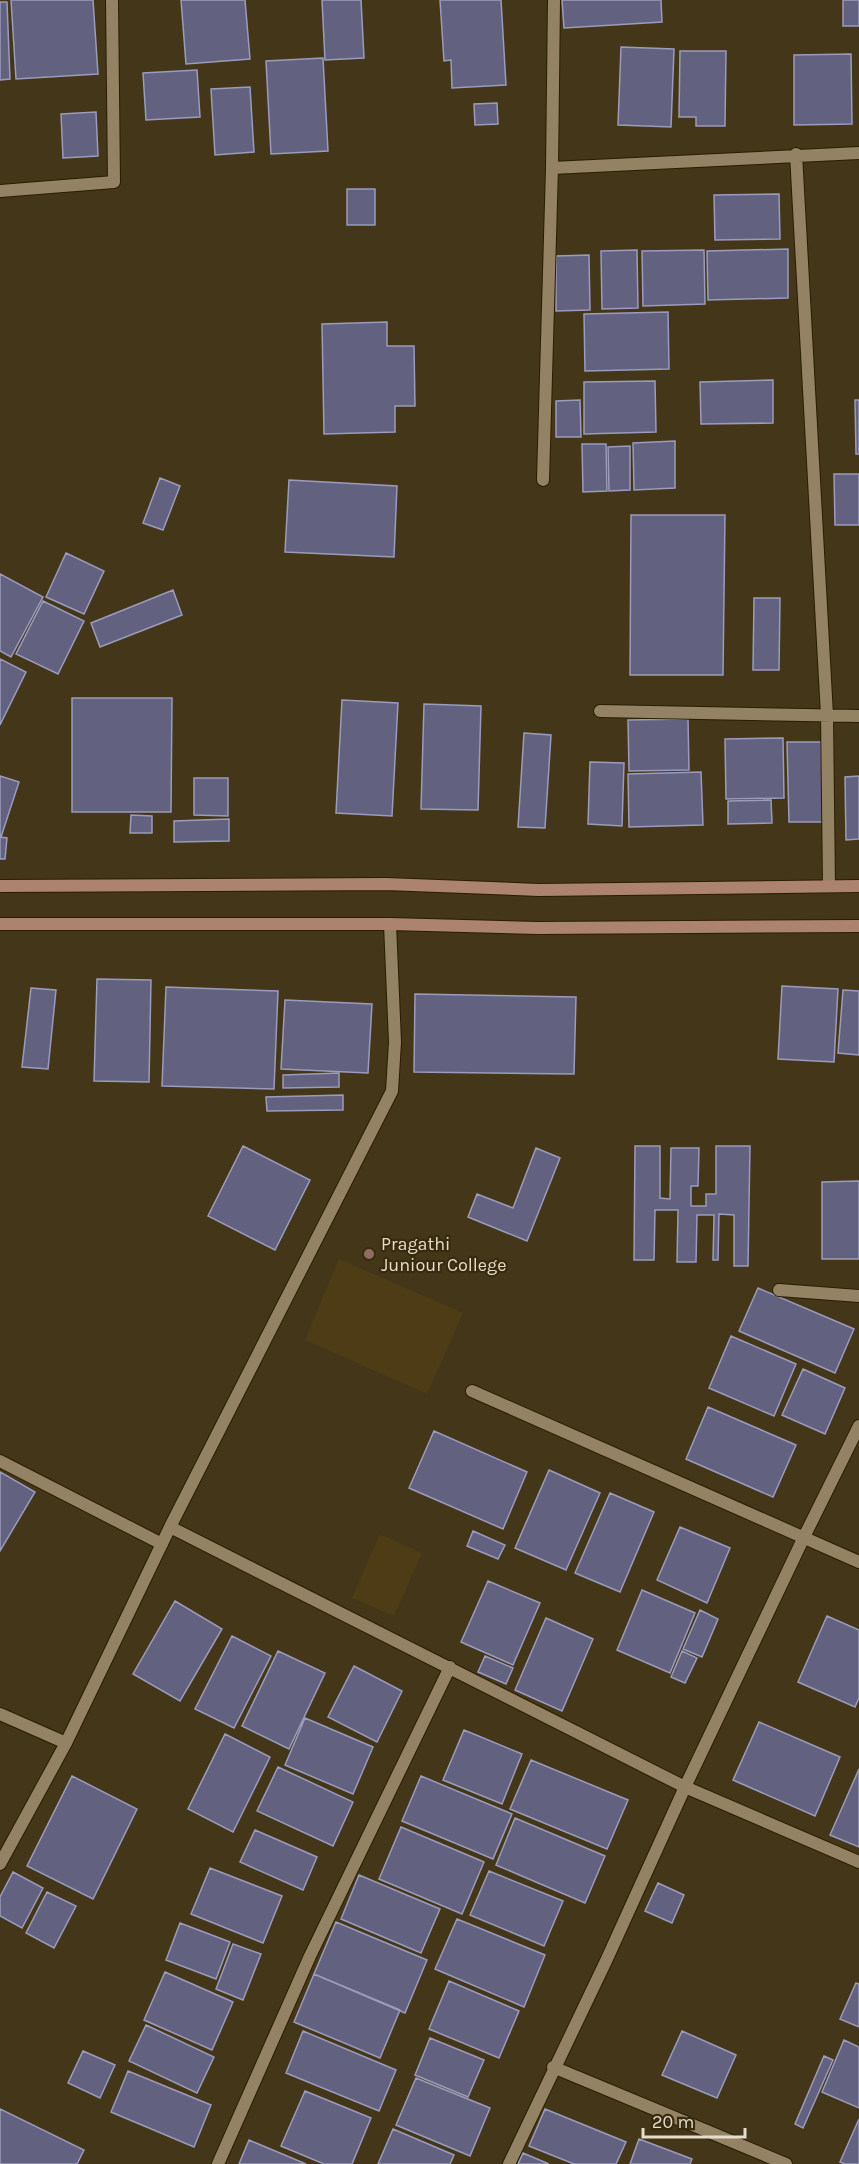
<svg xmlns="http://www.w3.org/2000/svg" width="859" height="2164" font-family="Karla,sans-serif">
<rect width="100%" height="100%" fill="#443619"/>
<path fill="#4e3c17" d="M339,1259L463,1313L427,1394L305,1340Z
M380,1534L422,1553L394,1616L352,1598Z"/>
<path fill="#626180" stroke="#9b9bbc" stroke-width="1.5" d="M11,0H93L98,74L16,79Z
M181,0H245L250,59L186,64Z
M322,0H361L364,58L325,60Z
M440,0H501L506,85L452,88L451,60L444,61Z
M562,0H661L662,22L564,28Z
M843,0H859V26H843Z
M0,2H7L10,79L0,80Z
M621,47L674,49L671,127L618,125Z
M680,51H726L725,126H696V117H679Z
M851,54L852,124L794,125V55Z
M323,58L328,151L271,154L266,61Z
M197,70L200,117L146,120L143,73Z
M250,87L254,152L215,155L211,89Z
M497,103L498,124L475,125L474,104Z
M96,112L98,156L63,158L61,114Z
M347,189H375V225H347Z
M779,194L780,239L715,240L714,195Z
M788,249V298L708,300L707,251Z
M637,250L638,308L602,309L601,251Z
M704,250L705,304L643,306L642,251Z
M589,255L590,310L556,311V256Z
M668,312L669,369L585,371L584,314Z
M387,322V346H414L415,406H395V432L324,434L322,324Z
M773,380V423L701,424L700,382Z
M655,381L656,432L584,434V382Z
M580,400L581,437H556V401Z
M855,400H859V454H856Z
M675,441V488L634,490L633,443Z
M582,444H606L607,491L583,492Z
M630,446V490L609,491L608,447Z
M834,474H859V525H835Z
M160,478L180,486L163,530L143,523Z
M289,480L397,486L394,557L285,552Z
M631,515H725L723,675H630Z
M66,553L104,571L84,614L46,597Z
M0,574L43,597L11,657L0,651Z
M173,590L182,615L100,647L91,623Z
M754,598H780L779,670H753Z
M43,601L84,621L58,674L16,654Z
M0,659L26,672L0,725Z
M72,698H172L171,812H72Z
M342,700L398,703L392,816L336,813Z
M424,704L481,706L478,810L421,809Z
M688,719L689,770L629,771L628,720Z
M524,733L551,735L545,828L518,827Z
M783,738L784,798L726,799L725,739Z
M787,742H821L823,822H789Z
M590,762L624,763L622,826L588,824Z
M701,772L703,825L629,827L628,774Z
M0,776L19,782L1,837L0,836Z
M859,776V839L846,840L845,777Z
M194,778H228V816L194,815Z
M771,800L772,823L728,824V801Z
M131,815L152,816V833H130Z
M229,819V841L174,842V821Z
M0,837L7,838L5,859H0Z
M97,979L151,980L149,1082L94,1081Z
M782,986L838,989L834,1062L778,1059Z
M166,987L278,991L274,1089L162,1086Z
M31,988L56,990L48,1069L22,1067Z
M843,990L859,991V1055L838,1053Z
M415,994L576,997L574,1074L414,1072Z
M285,1000L372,1004L368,1073L281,1069Z
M339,1073V1087L283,1088V1075Z
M343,1095V1110L267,1111L266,1097Z
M243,1146L310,1180L275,1250L208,1216Z
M635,1146H660V1198L670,1199L671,1148H699L698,1186H691V1206H706V1194H716V1146H750L748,1266H734V1215L719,1214L718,1260H713L714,1215H697L696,1262H677L678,1210H655L654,1260H634Z
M536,1148L560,1158L527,1241L468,1217L477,1194L513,1208Z
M859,1181V1259H822V1182Z
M758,1288L854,1329L835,1373L739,1331Z
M731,1336L796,1364L774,1416L709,1388Z
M803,1369L845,1388L825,1434L782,1415Z
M708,1407L796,1445L773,1497L686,1459Z
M434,1431L527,1472L503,1529L409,1488Z
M549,1470L600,1493L566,1570L515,1548Z
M0,1472L35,1492L0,1551Z
M610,1493L654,1512L620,1592L575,1573Z
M680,1527L730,1548L707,1603L657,1580Z
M473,1531L505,1545L498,1559L467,1546Z
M488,1581L540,1603L513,1665L461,1642Z
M642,1590L695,1613L670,1673L617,1650Z
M175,1601L222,1629L180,1701L133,1674Z
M700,1610L718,1619L702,1657L683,1649Z
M827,1616L859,1630V1698L855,1707L798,1682Z
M546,1618L593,1639L562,1711L515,1690Z
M232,1636L271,1656L234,1728L195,1709Z
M278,1651L325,1673L289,1749L242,1726Z
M682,1651L697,1658L685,1683L671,1677Z
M485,1656L513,1668L506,1684L478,1672Z
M354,1666L402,1691L377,1742L328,1717Z
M305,1718L373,1747L353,1794L285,1765Z
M759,1722L840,1757L815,1816L733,1780Z
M464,1730L522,1754L502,1804L443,1780Z
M225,1734L270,1757L233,1832L188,1809Z
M531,1760L628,1800L607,1849L510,1809Z
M278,1767L353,1802L333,1846L257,1811Z
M859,1769V1847L830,1835Z
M72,1776L137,1809L93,1899L27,1866Z
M421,1776L512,1814L493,1859L402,1821Z
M515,1818L605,1856L585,1903L496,1865Z
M401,1827L484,1862L462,1914L379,1879Z
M255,1830L317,1857L303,1890L240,1862Z
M210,1868L282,1896L263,1943L191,1914Z
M489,1871L563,1901L544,1946L470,1915Z
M13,1872L43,1888L22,1928L0,1916V1897Z
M359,1875L440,1909L421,1953L341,1919Z
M658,1883L684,1895L672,1923L645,1911Z
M47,1892L76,1906L54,1948L26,1933Z
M457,1919L545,1955L524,2007L435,1969Z
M336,1922L427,1960L405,2013L314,1974Z
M180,1923L230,1942L216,1979L166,1960Z
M233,1944L261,1954L243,2000L216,1989Z
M165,1972L233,2002L212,2050L144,2020Z
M314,1974L400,2010L380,2058L294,2022Z
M449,1981L519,2011L499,2058L429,2029Z
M856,1983L859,1984V2027L840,2019Z
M146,2025L214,2057L197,2093L129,2061Z
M303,2031L396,2070L379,2111L286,2073Z
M682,2031L736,2055L717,2098L662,2075Z
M430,2038L484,2060L468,2097L415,2075Z
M844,2040L859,2047V2108L822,2092Z
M83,2051L115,2065L100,2098L68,2083Z
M824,2056L833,2060L803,2128L795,2124Z
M128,2071L211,2105L194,2147L111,2112Z
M416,2078L490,2108L470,2156L396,2125Z
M305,2091L371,2118L352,2164H324L281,2146Z
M0,2109L84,2150L77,2164H0Z
M545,2109L626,2142L616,2164H574L529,2146Z
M859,2119V2164H845L840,2162Z
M393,2129L454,2155L450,2164H378Z
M639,2139L692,2159L690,2164H630Z
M249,2140L306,2164H239Z
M523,2153L549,2164H518Z"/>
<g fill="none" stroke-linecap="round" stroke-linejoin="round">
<g stroke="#2a1d01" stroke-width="14">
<path id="minor" d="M796,154L827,715L829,886
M552,168L859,153
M0,191L114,182L112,0
M543,480L552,168L554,0
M600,711L859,716
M390,924L395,1042L392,1091L170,1527L685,1787L606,1961L509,2164
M779,1290L859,1296
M472,1391L859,1562
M859,1426L804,1537L685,1787L859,1862
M0,1461L162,1544
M0,1714L66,1743
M0,1864L66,1743L170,1527
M553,2067L786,2164
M218,2164L310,1956L450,1667"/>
</g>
<g stroke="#2a1d01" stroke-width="14">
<path id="secondary" d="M0,886L386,884L539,890L859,886
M0,924H390L538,928L859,926"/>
</g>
<use href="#minor" stroke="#938364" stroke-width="12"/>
<use href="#secondary" stroke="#ac836e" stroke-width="12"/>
</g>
<circle fill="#8d6e63" stroke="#392b0e" stroke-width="2" cx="369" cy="1254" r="6"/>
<g text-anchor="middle" stroke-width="4.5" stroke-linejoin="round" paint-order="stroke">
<g font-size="18" fill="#e5dccc" stroke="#392b0e" text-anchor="start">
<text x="381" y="1250">Pragathi<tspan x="381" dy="21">Juniour College</tspan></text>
</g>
</g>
<path d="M643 2128v9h102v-9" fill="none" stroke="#e5dccc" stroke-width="3"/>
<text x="652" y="2128" font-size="18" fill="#e5dccc" stroke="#392b0e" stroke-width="4.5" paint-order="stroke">20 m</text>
</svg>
